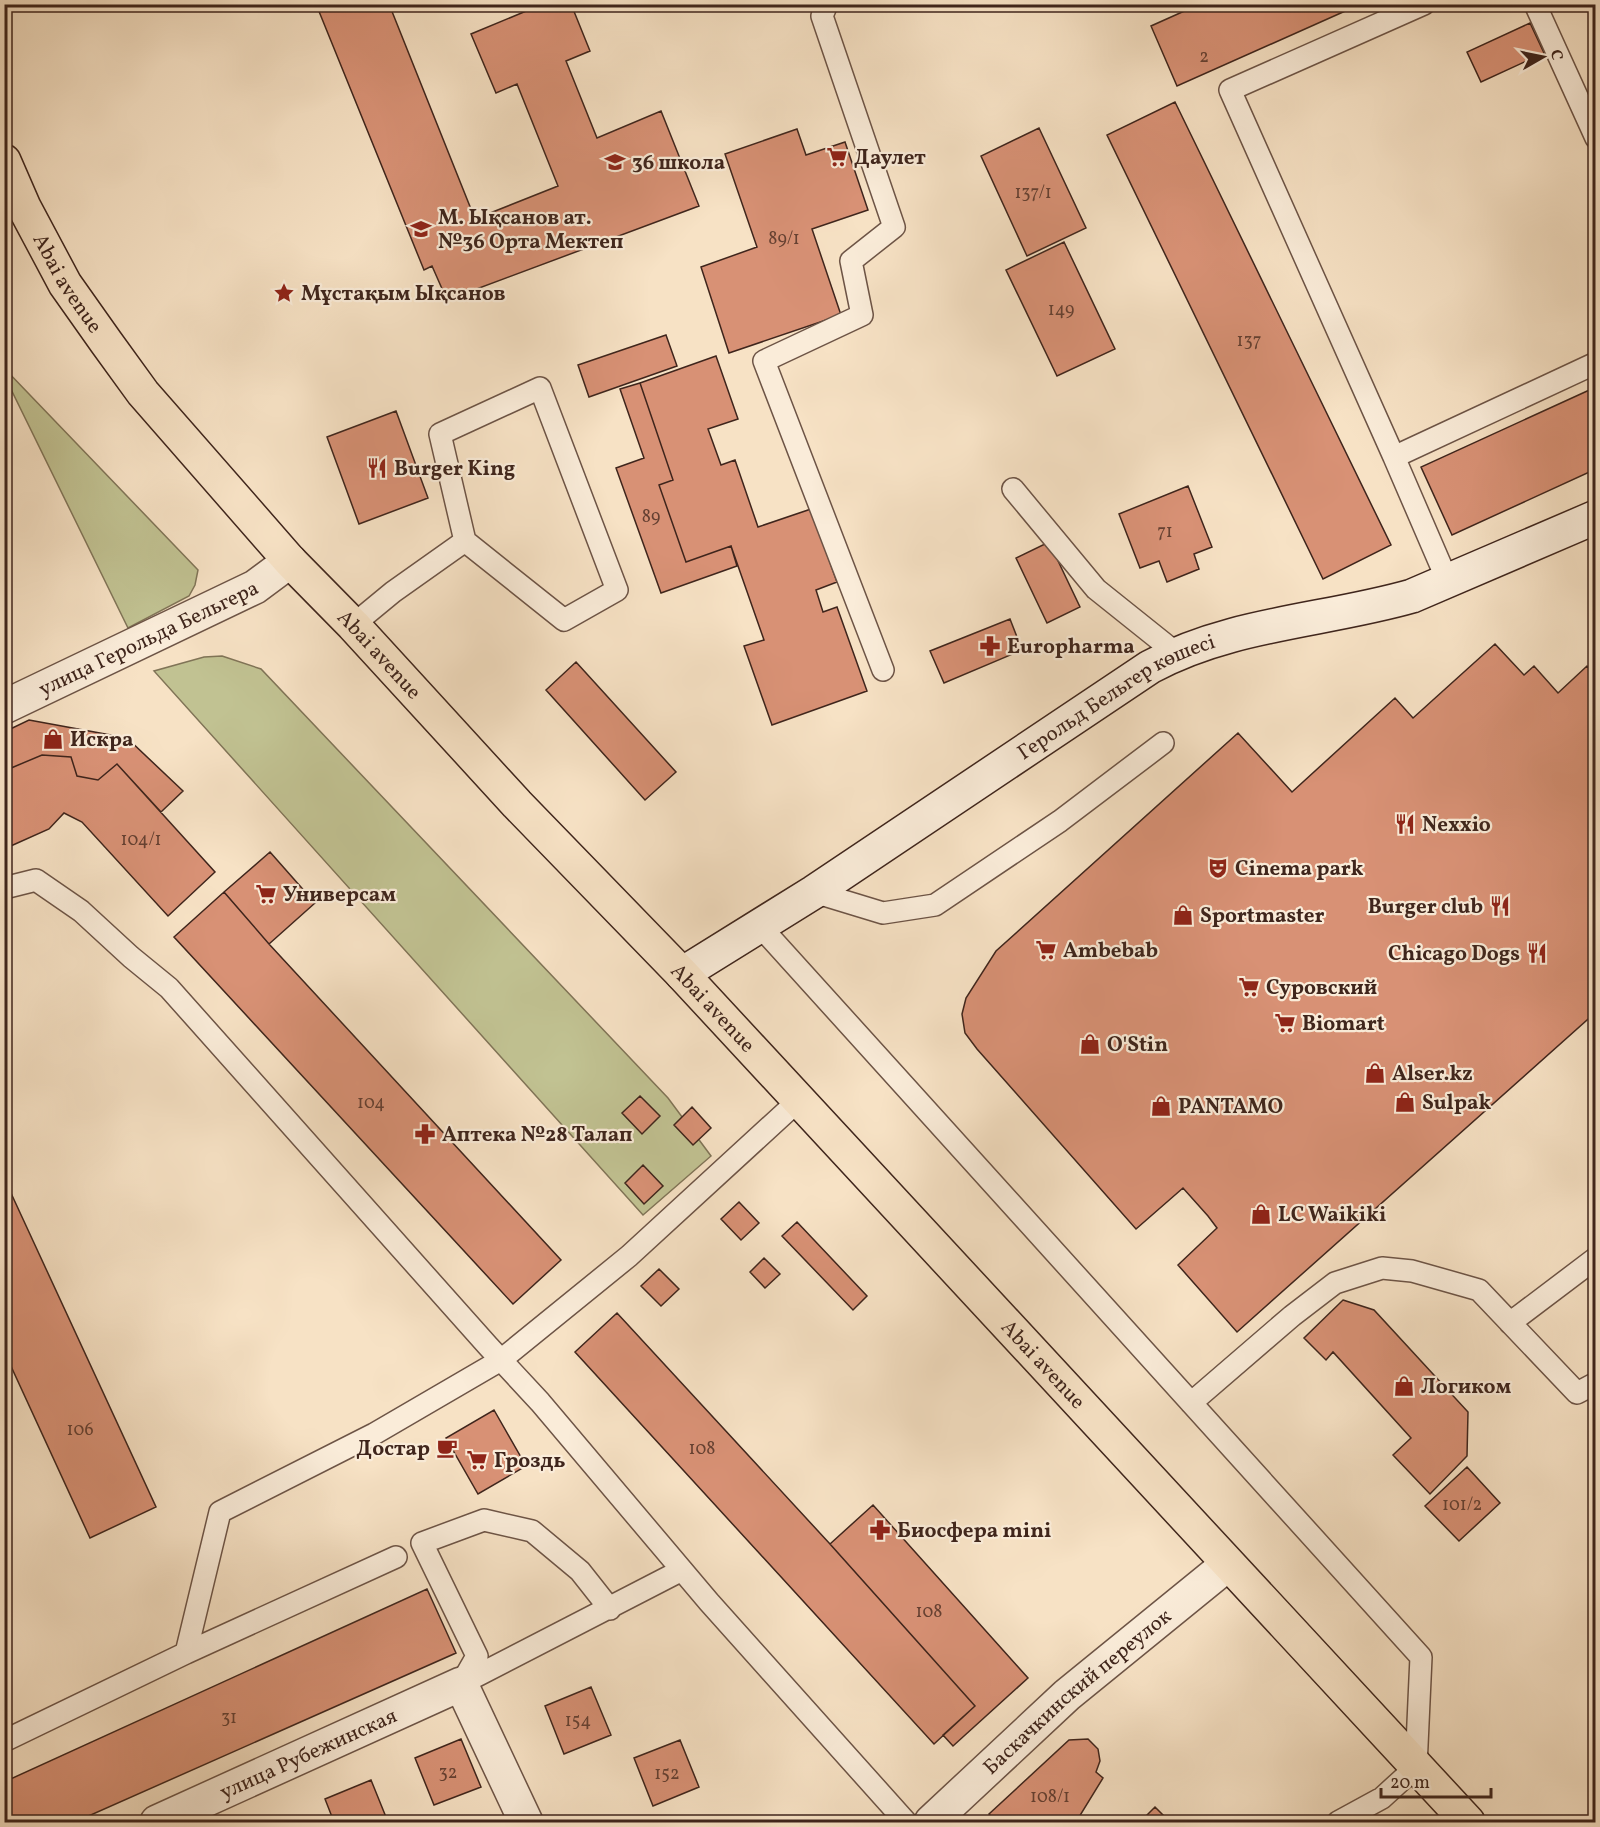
<svg xmlns="http://www.w3.org/2000/svg" width="1600" height="1827" font-family="Vollkorn,serif">
<rect width="100%" height="100%" fill="#f7e2c5"/>
<filter id="stains"><feTurbulence type="fractalNoise" baseFrequency=".00333" numOctaves="4"/><feColorMatrix values="0 0 0 0 .2 0 0 0 0 .09 0 0 0 0 .02 0 0 0 .5 -.17"/></filter>
<radialGradient id="worn" r=".72"><stop offset=".6" stop-color="#630" stop-opacity="0"/><stop offset="1" stop-color="#630" stop-opacity=".3"/></radialGradient>
<path fill="#c1c292" stroke="#807457" stroke-width="1.5" d="M5,369L198,570L195,585L189,596L128,628L5,377Z
M222,656L261,669L668,1098L711,1156L643,1215L154,671L204,657Z"/>
<path fill="#d89175" stroke="#3f251c" stroke-width="1.5" d="M316,4H389L475,219L558,186L517,84L496,93L471,34L543,4H571L590,51L566,61L597,138L661,111L699,206L447,300L432,266L424,270Z
M1200,4H1361L1177,86L1151,26Z
M1530,23L1544,53L1481,82L1467,52Z
M1175,102L1391,545L1323,579L1107,135Z
M1039,128L1086,228L1027,256L981,156Z
M797,129L806,155L845,142L868,210L812,229L841,315L729,353L701,267L757,247L725,154Z
M1064,242L1115,349L1057,376L1006,270Z
M666,335L677,366L589,397L578,365Z
M716,356L738,419L708,429L721,465L735,460L758,527L811,509L837,582L816,590L823,612L837,607L867,691L772,725L744,646L764,640L731,546L686,562L659,485L673,480L640,383Z
M640,383L673,480L659,485L686,562L731,546L737,566L661,593L616,468L644,458L620,389Z
M1596,387V469L1452,535L1421,467Z
M396,411L428,498L359,524L327,437Z
M1188,486L1212,547L1194,554L1199,569L1167,582L1159,561L1140,568L1119,514Z
M1049,542L1080,607L1047,623L1016,558Z
M1010,619L1022,650L944,683L930,651Z
M1495,644L1524,675L1534,666L1558,693L1587,666L1596,676V1012L1237,1332L1178,1265L1217,1228L1208,1216L1183,1188L1136,1229L977,1049L965,1033L962,1014L966,998L996,951L1238,733L1292,792L1395,698L1413,718Z
M576,662L676,772L645,800L546,690Z
M29,720L127,738L183,791L161,812L117,764L98,780L77,776L71,757L42,755L4,771V732Z
M42,755L71,757L77,776L98,780L117,764L215,872L168,916L82,822L64,813L49,829L4,849V771Z
M270,852L315,903L269,944L224,892Z
M224,892L269,944L561,1260L513,1304L174,937Z
M640,1096L660,1116L642,1134L622,1113Z
M692,1107L711,1128L693,1145L674,1125Z
M643,1165L663,1186L644,1204L625,1183Z
M4,1178L156,1507L90,1538L4,1351Z
M739,1202L759,1223L741,1240L721,1219Z
M797,1222L867,1296L853,1310L782,1236Z
M764,1258L780,1274L765,1288L750,1272Z
M659,1269L679,1289L661,1306L641,1286Z
M1343,1300L1374,1310L1468,1412L1467,1456L1430,1494L1393,1455L1411,1438L1333,1352L1326,1360L1304,1338Z
M617,1313L830,1544L975,1706L934,1744L575,1352Z
M494,1410L526,1466L478,1494L446,1438Z
M1467,1467L1500,1503L1459,1541L1425,1506Z
M873,1505L1028,1678L953,1746L943,1735L975,1706L830,1544Z
M427,1589L456,1653L75,1822H4V1782Z
M591,1687L611,1735L564,1754L545,1706Z
M461,1739L481,1787L434,1805L415,1758Z
M1088,1739L1098,1749L1100,1761L1096,1772L1103,1778L1076,1822H997L989,1814L1069,1740Z
M680,1740L699,1787L653,1806L634,1758Z
M371,1780L388,1822H334L325,1799Z
M1155,1807L1170,1822H1140Z"/>
<g fill="none" stroke-linecap="round" stroke-linejoin="round">
<g stroke="#6d5446" stroke-width="24">
<path id="lane" d="M827,4L822,16L894,227L851,261L862,315L764,361L883,670
M1424,4L1230,90L1394,457L1596,363
M1535,4L1596,138
M1394,457L1448,582
M1013,489L1096,589L1176,653
M353,625L393,592L465,541L440,434L540,388L617,590L564,620L465,541
M4,888L36,880L81,911L131,957L169,988L488,1346L540,1402L709,1602L906,1822
M814,892L883,913L935,905L1060,821L1163,743
M759,925L1421,1657L1416,1767L1382,1798L1338,1822
M1510,1323L1596,1258
M1191,1403L1292,1316L1335,1283L1382,1268L1412,1271L1479,1290L1577,1393L1596,1383
M186,1653L396,1557
M461,1684L477,1656L422,1543L484,1520L532,1531L580,1571L610,1609
M461,1684L682,1570
M4,1741L186,1653L220,1512L374,1434L501,1360L629,1256L799,1100"/>
</g>
<g stroke="#6d5446" stroke-width="36">
<g id="street">
<path id="s1" d="M4,707L255,587L290,561"/>
<path id="s2" d="M157,1822L461,1684L526,1822"/>
<path id="s3" d="M931,1822L1067,1695L1228,1564"/>
</g>
</g>
<g stroke="#3f251c" stroke-width="36">
<g id="secondary">
<path id="s4" d="M682,974L814,892L1150,667C1231,623 1325,621 1412,596L1596,517"/>
</g>
</g>
<g stroke="#3f251c" stroke-width="36">
<g id="primary">
<path id="s5" d="M4,161L24,207L65,284L106,342L143,393L290,561L353,625L517,804L682,974L1468,1822"/>
</g>
</g>
<use href="#lane" stroke="#faecd9" stroke-width="21"/>
<use href="#street" stroke="#faecd9" stroke-width="33"/>
<use href="#secondary" stroke="#faecd9" stroke-width="33"/>
<use href="#primary" stroke="#f7e2c5" stroke-width="33"/>
</g>
<defs>
<g id="supermarket-bare" transform="scale(1.62)"><path d="M-6-5.5h2.5l.6 2H6L4.5 2H-2.5L-4.4-4H-6ZM-1.5 3.2a1.3 1.3 0 1 0 .1 0ZM3 3.2a1.3 1.3 0 1 0 .1 0Z" fill="#8f2418" stroke="#faecd9" stroke-width="2.5" paint-order="stroke"/></g>
<g id="school-bare" transform="scale(1.62)"><path d="M0-5L7-2L0 1L-7-2ZM-4 1L0 2.5L4 1V4Q0 6-4 4Z" fill="#8f2418" stroke="#faecd9" stroke-width="2.5" paint-order="stroke"/></g>
<g id="sight-bare" transform="scale(1.62)"><path d="M0-6L1.8-2.2L6-1.7L2.9 1.2L3.7 5.4L0 3.3L-3.7 5.4L-2.9 1.2L-6-1.7L-1.8-2.2Z" fill="#8f2418" stroke="#faecd9" stroke-width="2.5" paint-order="stroke"/></g>
<g id="restaurant-bare" transform="scale(1.62)"><path d="M-5-6h1v4h1v-4h1v4h1v-4h1v5L-1.5 .5V6h-2V.5L-5-1ZM5-6V6H3V1.5H1.5Q1.5-4 5-6Z" fill="#8f2418" stroke="#faecd9" stroke-width="2.5" paint-order="stroke"/></g>
<g id="pharmacy-bare" transform="scale(1.62)"><path d="M-2-6h4v4h4v4h-4v4h-4v-4h-4v-4h4Z" fill="#8f2418" stroke="#faecd9" stroke-width="2.5" paint-order="stroke"/></g>
<g id="shop-bare" transform="scale(1.62)"><path d="M-5-2.5h2.3a2.7 3.5 0 0 1 5.4 0H5L5.5 6h-11ZM-1.5-2.5h3a1.5 2.3 0 0 0-3 0Z" fill="#8f2418" stroke="#faecd9" stroke-width="2.5" paint-order="stroke"/></g>
<g id="theatre-bare" transform="scale(1.62)"><path d="M-5-5.5Q0-4 5-5.5V0Q5 5 0 6Q-5 5-5 0ZM-3.3-2.5H-1v1.5H-3.3ZM1-2.5H3.3v1.5H1ZM-2.8 1Q0 5.5 2.8 1Z" fill="#8f2418" stroke="#faecd9" stroke-width="2.5" paint-order="stroke"/></g>
<g id="cafe-bare" transform="scale(1.62)"><path d="M-5.5-4.5H6V0H3Q3 3.5 0 3.5H-2.5Q-5.5 3.5-5.5 0ZM3-3.2v2h1.7v-2ZM-6 4.5H4V6H-6Z" fill="#8f2418" stroke="#faecd9" stroke-width="2.5" paint-order="stroke"/></g>
</defs>
<g fill-rule="evenodd">
<use href="#supermarket-bare" x="837" y="157"/>
<use href="#school-bare" x="615" y="162"/>
<use href="#school-bare" x="421" y="229"/>
<use href="#sight-bare" x="284" y="293"/>
<use href="#restaurant-bare" x="377" y="468"/>
<use href="#pharmacy-bare" x="990" y="646"/>
<use href="#shop-bare" x="53" y="739"/>
<use href="#restaurant-bare" x="1405" y="824"/>
<use href="#theatre-bare" x="1218" y="868"/>
<use href="#supermarket-bare" x="266" y="894"/>
<use href="#restaurant-bare" x="1500" y="906"/>
<use href="#shop-bare" x="1183" y="915"/>
<use href="#supermarket-bare" x="1046" y="950"/>
<use href="#restaurant-bare" x="1537" y="953"/>
<use href="#supermarket-bare" x="1249" y="987"/>
<use href="#supermarket-bare" x="1285" y="1023"/>
<use href="#shop-bare" x="1090" y="1044"/>
<use href="#shop-bare" x="1375" y="1073"/>
<use href="#shop-bare" x="1405" y="1102"/>
<use href="#shop-bare" x="1161" y="1106"/>
<use href="#pharmacy-bare" x="425" y="1134"/>
<use href="#shop-bare" x="1261" y="1214"/>
<use href="#shop-bare" x="1404" y="1386"/>
<use href="#cafe-bare" x="447" y="1448"/>
<use href="#supermarket-bare" x="477" y="1460"/>
<use href="#pharmacy-bare" x="880" y="1530"/>
</g>
<g text-anchor="middle" stroke-width="4.5" stroke-linejoin="round" paint-order="stroke">
<g font-size="18" fill="#654032">
<text x="1204" y="62">2</text>
<text x="1033" y="198">137/1</text>
<text x="784" y="244">89/1</text>
<text x="1061" y="315">149</text>
<text x="1249" y="346">137</text>
<text x="651" y="522">89</text>
<text x="1165" y="537">71</text>
<text x="141" y="845">104/1</text>
<text x="371" y="1108">104</text>
<text x="80" y="1435">106</text>
<text x="702" y="1454">108</text>
<text x="1462" y="1510">101/2</text>
<text x="929" y="1617">108</text>
<text x="229" y="1723">31</text>
<text x="578" y="1726">154</text>
<text x="448" y="1778">32</text>
<text x="667" y="1779">152</text>
<text x="1050" y="1802">108/1</text>
</g>
<g font-size="21" font-weight="bold" fill="#3f251c" stroke="#faecd9" text-anchor="start">
<text x="854" y="164">Даулет</text>
<text x="632" y="169">36 школа</text>
<text x="438" y="224">М. Ықсанов ат.<tspan x="438" dy="24">№36 Орта Мектеп</tspan></text>
<text x="301" y="300">Мұстақым Ықсанов</text>
<text x="394" y="475">Burger King</text>
<text x="1007" y="653">Europharma</text>
<text x="70" y="746">Искра</text>
<text x="1422" y="831">Nexxio</text>
<text x="1235" y="875">Cinema park</text>
<text x="283" y="901">Универсам</text>
<text x="1483" y="913" text-anchor="end">Burger club</text>
<text x="1200" y="922">Sportmaster</text>
<text x="1063" y="957">Ambebab</text>
<text x="1520" y="960" text-anchor="end">Chicago Dogs</text>
<text x="1266" y="994">Суровский</text>
<text x="1302" y="1030">Biomart</text>
<text x="1107" y="1051">O'Stin</text>
<text x="1392" y="1080">Alser.kz</text>
<text x="1422" y="1109">Sulpak</text>
<text x="1178" y="1113">PANTAMO</text>
<text x="442" y="1141">Аптека №28 Талап</text>
<text x="1278" y="1221">LC Waikiki</text>
<text x="1421" y="1393">Логиком</text>
<text x="430" y="1455" text-anchor="end">Достар</text>
<text x="494" y="1467">Гроздь</text>
<text x="897" y="1537">Биосфера mini</text>
</g>
<g font-size="21" fill="#3f251c" stroke="#faecd9">
<text dy="7" stroke="none"><textPath href="#s5" startOffset="138">Abai avenue</textPath></text>
<text dy="7" stroke="none"><textPath href="#s1" startOffset="160">улица Герольда Бельгера</textPath></text>
<text dy="7" stroke="none"><textPath href="#s5" startOffset="624">Abai avenue</textPath></text>
<text dy="7" stroke="none"><textPath href="#s4" startOffset="516">Герольд Бельгер көшесі</textPath></text>
<text dy="7" stroke="none"><textPath href="#s5" startOffset="1110">Abai avenue</textPath></text>
<text dy="7" stroke="none"><textPath href="#s5" startOffset="1596">Abai avenue</textPath></text>
<text dy="7" stroke="none"><textPath href="#s3" startOffset="196">Баскачкинский переулок</textPath></text>
<text dy="7" stroke="none"><textPath href="#s2" startOffset="166">улица Рубежинская</textPath></text>
</g>
</g>
<rect width="1600" height="1827" fill="none" stroke="#f7e2c5" stroke-width="24"/>
<rect x="6" y="6" width="1588" height="1815" fill="none" stroke="#3f251c" stroke-width="3"/>
<rect x="12" y="12" width="1576" height="1803" fill="none" stroke="#3f251c" stroke-width="1.5"/>
<g transform="translate(1543 57) rotate(81)" stroke="#faecd9" stroke-width="4.5" paint-order="stroke">
<path d="M0-4.5L10 22L0 15L-10 22Z" fill="#3f251c"/>
<text y="-9" font-size="16" font-weight="bold" text-anchor="middle" fill="#3f251c">С</text>
</g>
<path d="M1381 1788v9h110v-9" fill="none" stroke="#3f251c" stroke-width="3"/>
<text x="1390" y="1788" font-size="18" fill="#3f251c" stroke="#faecd9" stroke-width="4.5" paint-order="stroke">20 m</text>
<rect width="100%" height="100%" filter="url(#stains)"/>
<rect width="100%" height="100%" fill="url(#worn)"/>
</svg>
